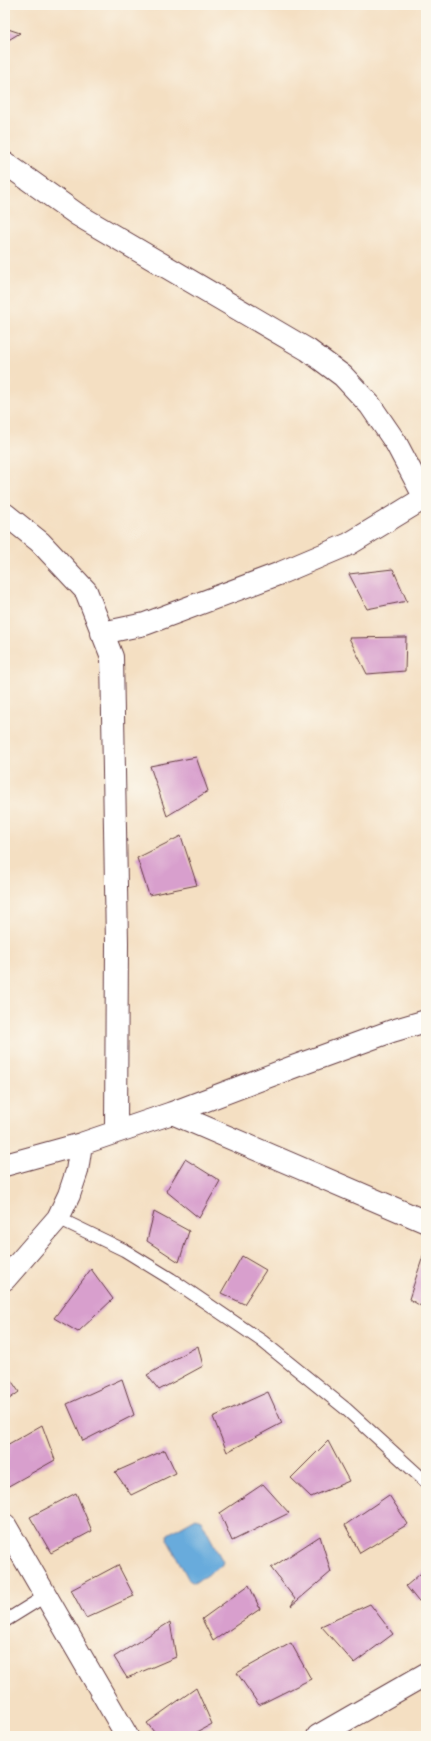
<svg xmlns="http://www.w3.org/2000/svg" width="431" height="1741" font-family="Kalam,sans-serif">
<rect width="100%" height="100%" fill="#fbf7ec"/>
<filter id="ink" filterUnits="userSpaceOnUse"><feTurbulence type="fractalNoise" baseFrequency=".025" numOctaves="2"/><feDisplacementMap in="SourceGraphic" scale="8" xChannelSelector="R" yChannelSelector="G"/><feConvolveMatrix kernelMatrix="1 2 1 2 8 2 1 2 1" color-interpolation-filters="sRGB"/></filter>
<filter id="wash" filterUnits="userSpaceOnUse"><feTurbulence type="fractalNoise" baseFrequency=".012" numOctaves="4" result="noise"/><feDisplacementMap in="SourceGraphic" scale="16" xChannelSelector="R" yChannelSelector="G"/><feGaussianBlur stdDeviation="0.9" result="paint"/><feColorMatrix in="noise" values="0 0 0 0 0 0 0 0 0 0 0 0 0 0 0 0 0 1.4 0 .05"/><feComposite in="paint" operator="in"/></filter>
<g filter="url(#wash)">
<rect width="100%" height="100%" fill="#f4dfc2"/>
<path fill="#67abdc" stroke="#586584" d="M196,1518L201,1520L223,1562L221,1566L194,1583L189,1580L167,1539L168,1534Z"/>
<g id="blocks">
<path fill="#d89fcd" d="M5,28L20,33L5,42Z
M393,569L407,601L367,609L349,574Z
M406,637L405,671L367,674L349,638Z
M196,757L208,791L167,816L150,766Z
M181,836L197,885L149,895L137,858Z
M185,1159L220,1181L199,1218L166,1191Z
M154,1212L189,1231L179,1262L147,1241Z
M426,1247V1309L409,1299Z
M242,1256L266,1270L244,1304L221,1293Z
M91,1269L113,1299L78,1332L54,1318Z
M198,1346L203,1366L159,1390L147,1375Z
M5,1371L19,1392L5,1402Z
M122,1379L134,1415L83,1441L67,1404Z
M268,1392L282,1423L227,1452L213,1417Z
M42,1425L55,1460L5,1488V1446Z
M328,1441L349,1481L311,1497L291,1478Z
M165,1450L176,1473L131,1495L115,1472Z
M263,1484L289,1513L232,1541L220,1513Z
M76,1493L92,1531L51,1553L30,1517Z
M389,1495L408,1524L360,1553L345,1525Z
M320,1536L331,1572L291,1606L295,1599L271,1568Z
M118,1565L134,1596L86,1618L71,1590Z
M426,1569V1597L418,1601L406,1586Z
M249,1585L260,1609L213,1641L202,1619Z
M370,1604L393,1634L354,1663L321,1626Z
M170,1622L176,1657L127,1678L114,1657Z
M291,1643L311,1679L259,1705L237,1673Z
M196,1688L212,1724L190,1736H157L147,1723Z"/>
</g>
</g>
<g filter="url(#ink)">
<use href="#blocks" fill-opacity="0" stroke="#643c42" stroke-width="1"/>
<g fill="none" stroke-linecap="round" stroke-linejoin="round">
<g stroke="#643c42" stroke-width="14">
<path id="lane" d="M58,1218L124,1250L171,1279L262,1341L346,1409L426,1482
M5,1621L47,1595"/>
</g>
<g stroke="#643c42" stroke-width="24">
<path id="street" d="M5,163L78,215L308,350L343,376L370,405L396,443L426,500
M5,514L40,542L86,591L112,657L117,943L116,1130
M102,633L145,624L278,574L349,544L426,497
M172,1113L426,1222
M5,1165L81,1144L172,1113L293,1067L392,1031L426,1021
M5,1279L58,1218L69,1195L77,1171L81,1144
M5,1525L127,1736
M318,1736L426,1674"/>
</g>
<use href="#lane" stroke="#fff" stroke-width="12"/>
<use href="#street" stroke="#fff" stroke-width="22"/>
</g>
</g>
<rect width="431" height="1741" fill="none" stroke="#fbf7ec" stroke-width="20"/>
</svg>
